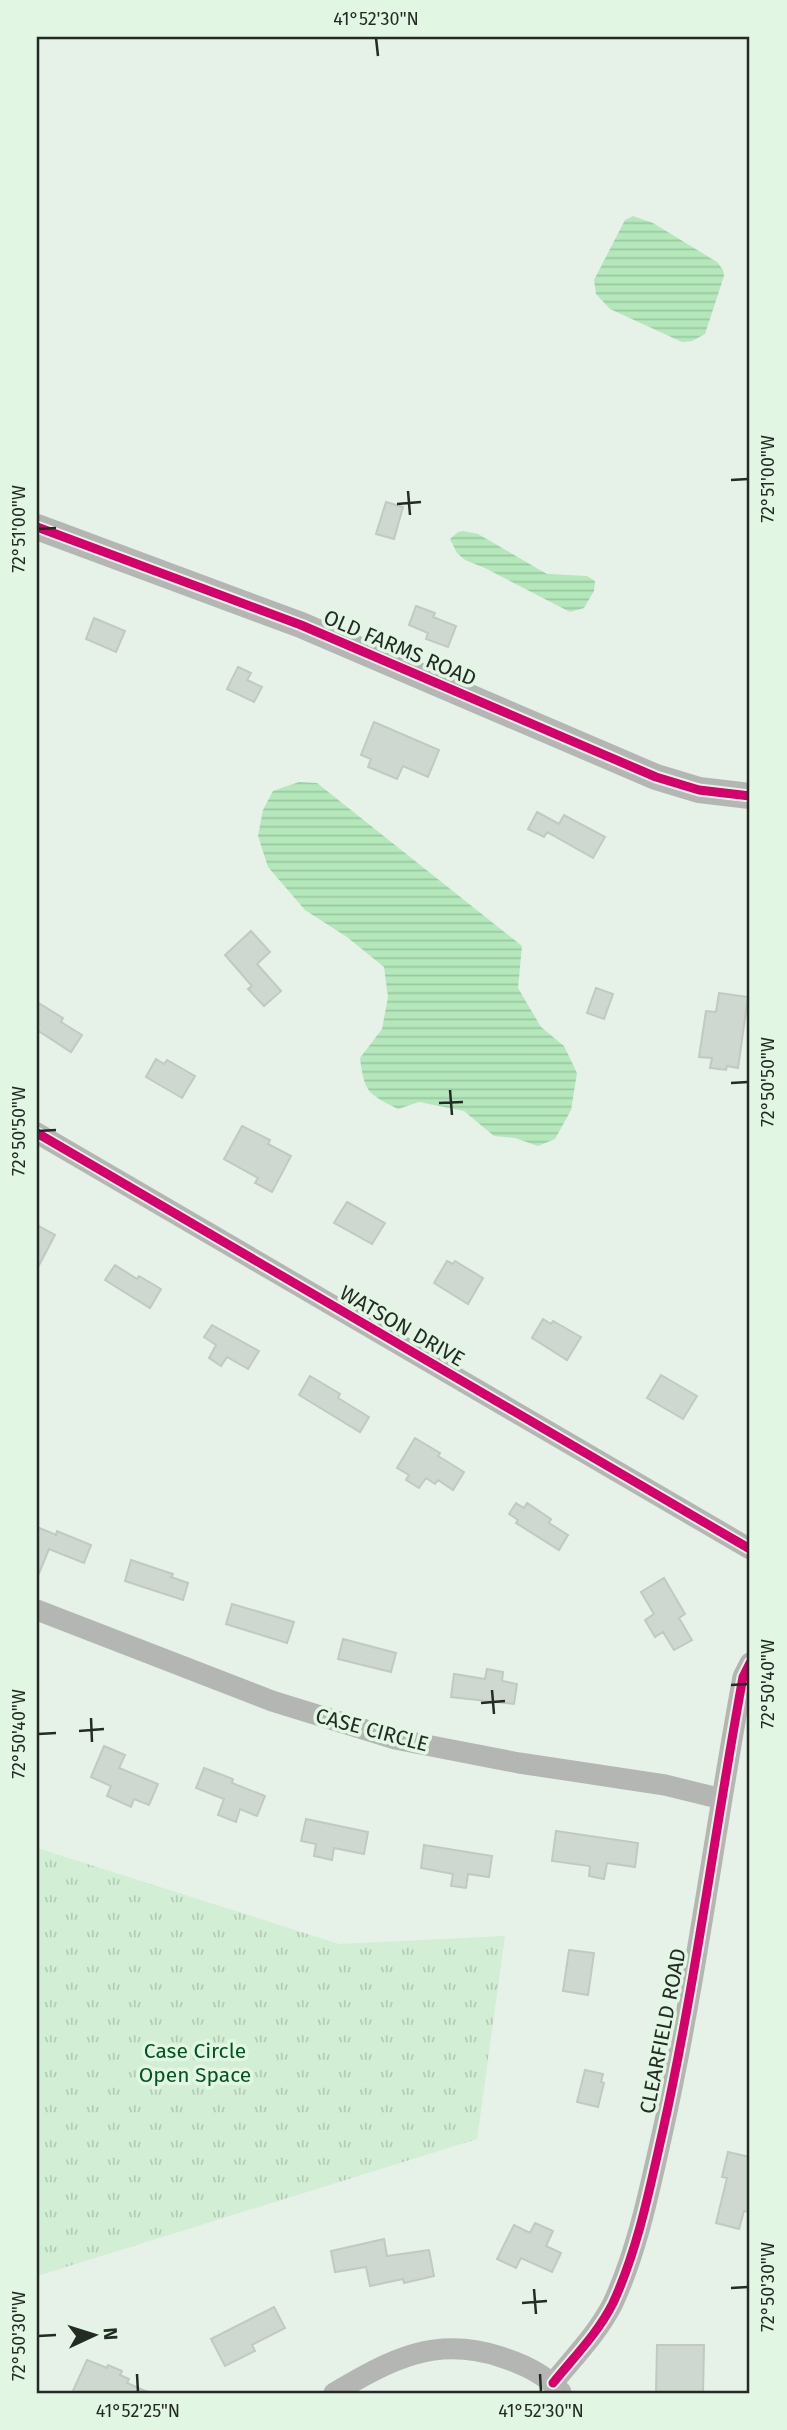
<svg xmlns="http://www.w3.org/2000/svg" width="787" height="2430" font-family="'Fira Sans',sans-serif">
<defs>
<pattern id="park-tufts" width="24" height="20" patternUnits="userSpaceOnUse" patternTransform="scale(1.75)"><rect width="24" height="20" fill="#d2eed4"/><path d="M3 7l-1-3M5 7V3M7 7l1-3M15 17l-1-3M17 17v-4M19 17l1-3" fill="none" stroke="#b4ccb6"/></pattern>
<pattern id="water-rules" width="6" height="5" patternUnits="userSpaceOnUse" patternTransform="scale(1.75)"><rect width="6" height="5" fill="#b4e8bb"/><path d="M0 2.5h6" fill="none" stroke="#9ac7a1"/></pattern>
</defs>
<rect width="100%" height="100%" fill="#e6f1e7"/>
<path fill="url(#park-tufts)" d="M37,1848L339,1944L505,1936L477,2139L37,2276Z"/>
<path fill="url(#water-rules)" d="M633,216L653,223L717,262L723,270L724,276L705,334L692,341L682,342L610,309L596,294L594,280L625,220Z
M463,531L478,534L547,574L587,576L595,581L594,591L584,608L570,612L485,568L465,560L457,553L450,539L458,532Z
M299,782L317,783L522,946L518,988L541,1027L564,1046L577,1073L571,1110L555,1139L538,1146L515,1138L494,1136L464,1111L419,1102L398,1109C368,1094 364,1092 360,1058L382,1029L388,997L384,967L347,937L305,910L268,867L258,836L263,810L273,791Z"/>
<path fill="#cfd8d0" stroke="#c1c9c2" stroke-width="2" d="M386,502L403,507L394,539L376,534Z
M416,606L435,613L433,617L456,626L448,647L426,639L428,633L409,625Z
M94,618L125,631L116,652L86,639Z
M238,667L251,673L247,680L262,687L254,702L227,689Z
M374,722L439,750L428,777L403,766L397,779L368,767L371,759L361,755Z
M537,812L559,824L564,815L605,837L593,858L547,832L544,837L528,829Z
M251,931L270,952L257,964L281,991L264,1006L248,989L252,986L225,955Z
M596,988L613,994L604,1019L587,1013Z
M719,993L748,997L738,1068L727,1066L726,1070L710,1068L712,1058L699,1057L706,1011L716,1012Z
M37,1002L63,1018L61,1022L82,1035L71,1052L37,1030Z
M156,1059L164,1064L167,1060L195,1076L182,1098L146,1077Z
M242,1126L270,1140L268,1144L291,1156L272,1192L255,1183L258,1178L224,1159Z
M347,1202L385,1223L372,1244L334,1223Z
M37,1225L55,1235L37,1269Z
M447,1261L453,1264L455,1261L483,1278L468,1304L434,1283Z
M115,1265L137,1279L139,1276L161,1289L150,1308L105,1280Z
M543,1319L551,1324L553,1321L581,1337L567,1360L532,1338Z
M212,1325L259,1351L248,1369L227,1357L221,1366L209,1358L216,1345L204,1337Z
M661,1375L697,1396L683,1419L647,1398Z
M310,1376L340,1394L338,1398L369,1417L360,1432L299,1395Z
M415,1438L440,1453L438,1456L464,1472L453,1490L438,1480L435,1484L426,1478L419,1488L406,1480L409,1475L397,1468Z
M516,1503L524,1508L527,1503L551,1519L549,1523L568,1535L559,1550L516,1523L518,1520L509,1514Z
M37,1527L56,1535L57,1531L91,1545L84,1563L49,1549L37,1578Z
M131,1560L173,1574L171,1577L188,1583L183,1600L125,1581Z
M664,1578L685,1614L679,1618L692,1640L674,1650L663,1632L655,1637L645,1620L654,1614L641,1592Z
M232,1604L294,1622L287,1643L226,1624Z
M343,1639L396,1653L391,1672L338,1659Z
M487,1669L503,1672L502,1681L517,1684L514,1704L451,1697L454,1674L485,1679Z
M104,1746L125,1755L119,1768L158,1784L149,1805L134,1799L131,1807L107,1796L111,1786L91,1777Z
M204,1768L233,1779L232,1783L265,1796L257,1816L240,1809L236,1822L218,1815L224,1799L196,1788Z
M306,1819L368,1832L364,1854L334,1848L332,1860L314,1856L316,1844L301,1841Z
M556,1831L638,1843L635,1867L607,1863L604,1879L589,1876L590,1866L552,1861Z
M424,1845L492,1856L489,1877L468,1874L466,1888L451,1886L453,1874L421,1868Z
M569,1950L594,1953L588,1995L563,1991Z
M585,2070L603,2074L601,2082L604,2083L598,2107L577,2102Z
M728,2152L750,2157V2212L744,2211L739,2229L716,2223L727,2178L722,2177Z
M535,2223L553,2231L546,2246L561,2253L552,2272L521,2258L516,2268L497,2259L514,2225L530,2233Z
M384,2239L387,2256L429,2250L434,2276L404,2283L403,2279L370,2286L366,2267L335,2272L331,2251Z
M274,2307L285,2328L252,2345L255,2351L225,2366L211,2339Z
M657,2345H704L703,2393H656Z
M87,2360L107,2368L108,2365L122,2371L120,2375L129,2379L127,2383L150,2393H72Z"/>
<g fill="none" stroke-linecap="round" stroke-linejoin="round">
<path stroke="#b3b6b3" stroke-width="21" d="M37,1133L750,1549
M37,1610L272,1701L395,1739L519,1763L665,1785L722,1799
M553,2383C574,2357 598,2333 613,2303C638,2249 650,2187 663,2130C696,1981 715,1828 743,1677L750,1663
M334,2393C390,2360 435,2335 501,2357C523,2364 546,2375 561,2392"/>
<path stroke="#b3b6b3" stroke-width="26" d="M37,527L301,625L656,777L699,790L750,796"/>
<g stroke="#e1f6e3" stroke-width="13">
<path id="cycleway" d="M37,527L301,625L656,777L699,790L750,796
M37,1133L750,1549
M553,2383C574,2357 598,2333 613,2303C638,2249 650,2187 663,2130C696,1981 715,1828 743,1677L750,1663"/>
</g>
<use href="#cycleway" stroke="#d6006c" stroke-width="9"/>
</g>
<path fill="none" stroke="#232b24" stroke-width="2.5" d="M376,38L378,56M731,480L748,479M408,491L410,515M397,504L421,502M38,529L56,528M731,1083L748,1082M450,1090L452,1115M439,1103L463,1102M38,1131L56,1130M731,1685L748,1684M492,1690L494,1714M481,1703L505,1701M91,1718L92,1742M79,1731L104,1729M38,1734L56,1733M731,2288L748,2287M534,2289L536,2314M522,2303L547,2301M38,2336L56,2335M137,2374L138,2392M540,2374L541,2392"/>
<g text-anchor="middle" stroke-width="7" stroke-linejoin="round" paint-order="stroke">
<g font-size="21" fill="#232b24" stroke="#e1f6e3">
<text transform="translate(400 648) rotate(23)" y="7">OLD FARMS ROAD</text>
<text transform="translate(402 1326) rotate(30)" y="7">WATSON DRIVE</text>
<text transform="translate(372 1730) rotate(15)" y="7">CASE CIRCLE</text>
<text transform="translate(663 2031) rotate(-79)" y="7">CLEARFIELD ROAD</text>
</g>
<g font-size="21" fill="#04541f" stroke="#e1f6e3">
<text x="195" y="2058">Case Circle<tspan x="195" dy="24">Open Space</tspan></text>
</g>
</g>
<rect width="787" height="2430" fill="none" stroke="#e1f6e3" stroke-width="77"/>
<g transform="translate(94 2335) rotate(86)" stroke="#e1f6e3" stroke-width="5" paint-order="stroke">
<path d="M0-5L12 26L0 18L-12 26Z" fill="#232b24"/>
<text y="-10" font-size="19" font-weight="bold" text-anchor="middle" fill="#232b24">N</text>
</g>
<rect x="38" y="38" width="710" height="2354" fill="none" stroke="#232b24" stroke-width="2.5"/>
<g font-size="18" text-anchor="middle" fill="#232b24">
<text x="376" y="25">41°52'30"N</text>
<text transform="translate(768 479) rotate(-90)" y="6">72°51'00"W</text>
<text transform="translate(19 529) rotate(-90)" y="6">72°51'00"W</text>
<text transform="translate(768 1082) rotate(-90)" y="6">72°50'50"W</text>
<text transform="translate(19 1131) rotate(-90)" y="6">72°50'50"W</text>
<text transform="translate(768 1684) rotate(-90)" y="6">72°50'40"W</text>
<text transform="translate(19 1734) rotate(-90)" y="6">72°50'40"W</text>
<text transform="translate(768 2287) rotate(-90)" y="6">72°50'30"W</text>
<text transform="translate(19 2336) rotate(-90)" y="6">72°50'30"W</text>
<text x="138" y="2417">41°52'25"N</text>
<text x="541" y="2417">41°52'30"N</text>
</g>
</svg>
